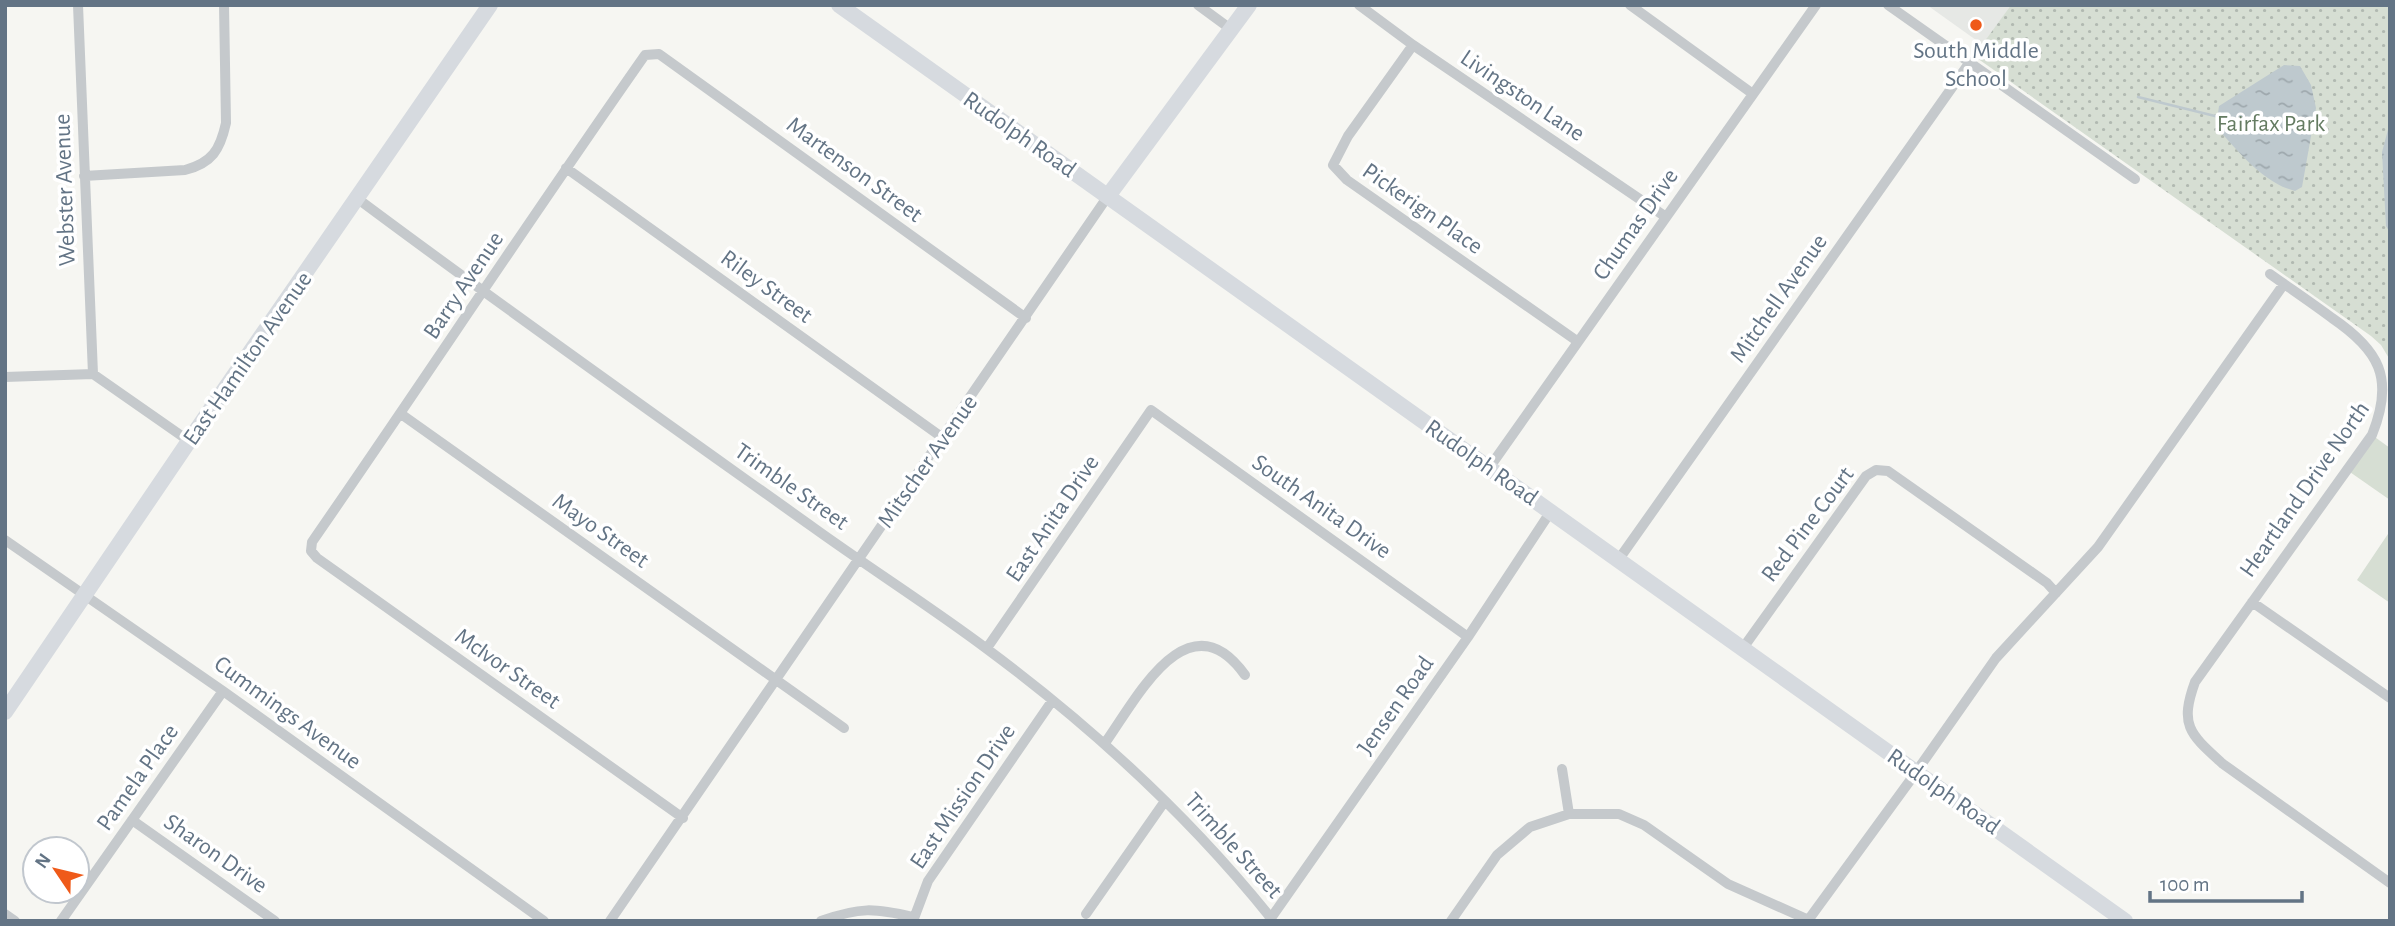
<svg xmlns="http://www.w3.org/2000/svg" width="2395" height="926" font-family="'Alegreya Sans',sans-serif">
<defs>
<pattern id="park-dots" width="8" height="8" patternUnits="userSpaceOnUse" patternTransform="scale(1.75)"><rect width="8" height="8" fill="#d6ded3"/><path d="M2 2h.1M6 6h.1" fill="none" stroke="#b1b9b1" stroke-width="1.8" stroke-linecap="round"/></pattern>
<pattern id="water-ripples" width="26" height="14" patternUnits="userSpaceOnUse" patternTransform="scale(1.75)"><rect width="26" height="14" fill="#bec9ce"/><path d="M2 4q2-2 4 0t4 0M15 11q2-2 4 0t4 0" fill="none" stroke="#9ea8ad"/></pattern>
</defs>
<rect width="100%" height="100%" fill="#f6f6f2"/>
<path fill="#e6e8e5" d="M1927,5H2011L1983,45Z"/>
<path fill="#d6ded3" d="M2372,435L2390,448V500L2347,470Z
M2390,531V603L2357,580Z"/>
<path fill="url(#park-dots)" d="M2011,5H2390V360L2381,345L2371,336L1974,56Z"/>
<path fill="url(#water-ripples)" d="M2284,65L2300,66L2311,85L2316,108L2302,187L2295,191C2263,183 2238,151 2216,127L2219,106Z
M2390,122V233L2386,226L2382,152Z"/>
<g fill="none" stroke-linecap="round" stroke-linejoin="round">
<path stroke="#bec9ce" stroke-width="2.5" d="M2138,97L2219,117"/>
<path stroke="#c5c9cc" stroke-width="10" d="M78,5L93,374
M1198,5L1232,30
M1359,5L1413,45L1666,217
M1630,5L1753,94
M1888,5L2135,179
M1413,45L1348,136L1333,165L1347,180L1577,341
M566,168L943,438
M84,176L185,170C212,163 220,150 226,123L224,5
M358,199C508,311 661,419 814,528C871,569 931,607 987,649C1092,727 1189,816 1271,918
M2270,274C2291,289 2312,303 2332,318C2379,350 2395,378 2372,435L2195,682C2179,726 2190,734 2223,764L2390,883
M5,377L93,374L189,441
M401,414L844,728
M1489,468L1816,5
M5,540L223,691L544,921
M1619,559L1970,62
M2252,602L2390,698
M987,648L1151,410L1468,637
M1743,648L1866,476L1876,470L1888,471L2047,583L2056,593
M1105,743C1137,698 1188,596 1245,675
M1562,769L1569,814
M683,818L317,558L311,551L312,542C424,380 532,216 645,55L659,54L1026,318
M132,820L275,921
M5,914L15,921
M1086,914L1165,801
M1809,919L1909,782L1996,658L2098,547L2284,284
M61,921L223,691
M610,921L1108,196
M821,921C860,907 874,908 913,917
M913,921L928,881L1052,701
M1269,921L1468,637L1551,511
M1451,921L1497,855L1530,827L1569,814H1619L1644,825L1728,884L1811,921"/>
<path stroke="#d6dadf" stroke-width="16" d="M839,5L2125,921
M1108,196L1249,5
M5,712L189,441L490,5"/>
</g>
<circle fill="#ef5a19" stroke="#fff" stroke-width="2.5" cx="1976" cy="25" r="7"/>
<g text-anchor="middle" stroke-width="7" stroke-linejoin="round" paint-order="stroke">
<g font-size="24" fill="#637485" stroke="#fff">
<text x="1976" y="58">South Middle<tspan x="1976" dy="28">School</tspan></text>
</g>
<g font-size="24" fill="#637485" stroke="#fff">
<text transform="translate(1523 95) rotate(34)" y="8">Livingston Lane</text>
<text transform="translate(1020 134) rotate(35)" y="8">Rudolph Road</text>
<text transform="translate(855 169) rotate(36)" y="8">Martenson Street</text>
<text transform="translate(64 190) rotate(-92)" y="8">Webster Avenue</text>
<text transform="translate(1423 208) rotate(35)" y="8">Pickerign Place</text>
<text transform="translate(1635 224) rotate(-55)" y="8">Chumas Drive</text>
<text transform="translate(463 285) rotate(-56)" y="8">Barry Avenue</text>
<text transform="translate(767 286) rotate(36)" y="8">Riley Street</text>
<text transform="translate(1778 298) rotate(-55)" y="8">Mitchell Avenue</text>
<text transform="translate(247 358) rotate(-55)" y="8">East Hamilton Avenue</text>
<text transform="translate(927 461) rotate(-55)" y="8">Mitscher Avenue</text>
<text transform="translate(1482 462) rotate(35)" y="8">Rudolph Road</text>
<text transform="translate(792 486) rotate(35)" y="8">Trimble Street</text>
<text transform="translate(2304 489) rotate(-55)" y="8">Heartland Drive North</text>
<text transform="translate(1322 506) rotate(35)" y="8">South Anita Drive</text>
<text transform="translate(1052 518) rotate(-56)" y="8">East Anita Drive</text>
<text transform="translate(1807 524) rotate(-53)" y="8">Red Pine Court</text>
<text transform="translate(601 530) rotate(35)" y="8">Mayo Street</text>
<text transform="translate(508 668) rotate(35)" y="8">McIvor Street</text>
<text transform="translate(1395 705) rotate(-55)" y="8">Jensen Road</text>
<text transform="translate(288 712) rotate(36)" y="8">Cummings Avenue</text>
<text transform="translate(137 777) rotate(-55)" y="8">Pamela Place</text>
<text transform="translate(1944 791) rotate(35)" y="8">Rudolph Road</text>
<text transform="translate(962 796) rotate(-56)" y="8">East Mission Drive</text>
<text transform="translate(1234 845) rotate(48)" y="8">Trimble Street</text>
<text transform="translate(216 853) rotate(35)" y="8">Sharon Drive</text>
</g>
<g font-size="24" fill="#657c62" stroke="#fff">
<text x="2271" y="131">Fairfax Park</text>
</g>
</g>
<rect width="2395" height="926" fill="none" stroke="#637485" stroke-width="14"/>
<g transform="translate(56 870) rotate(305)"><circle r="33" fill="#ffffff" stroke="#c1c7ce" stroke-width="2"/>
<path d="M0-5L12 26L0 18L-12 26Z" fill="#ef5a19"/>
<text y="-10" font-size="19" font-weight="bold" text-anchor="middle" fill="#637485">N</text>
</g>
<path d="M2150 891v10h152v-10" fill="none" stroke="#637485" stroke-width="3.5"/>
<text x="2160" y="891" font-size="21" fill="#637485" stroke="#ffffff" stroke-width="5" paint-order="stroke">100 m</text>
</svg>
